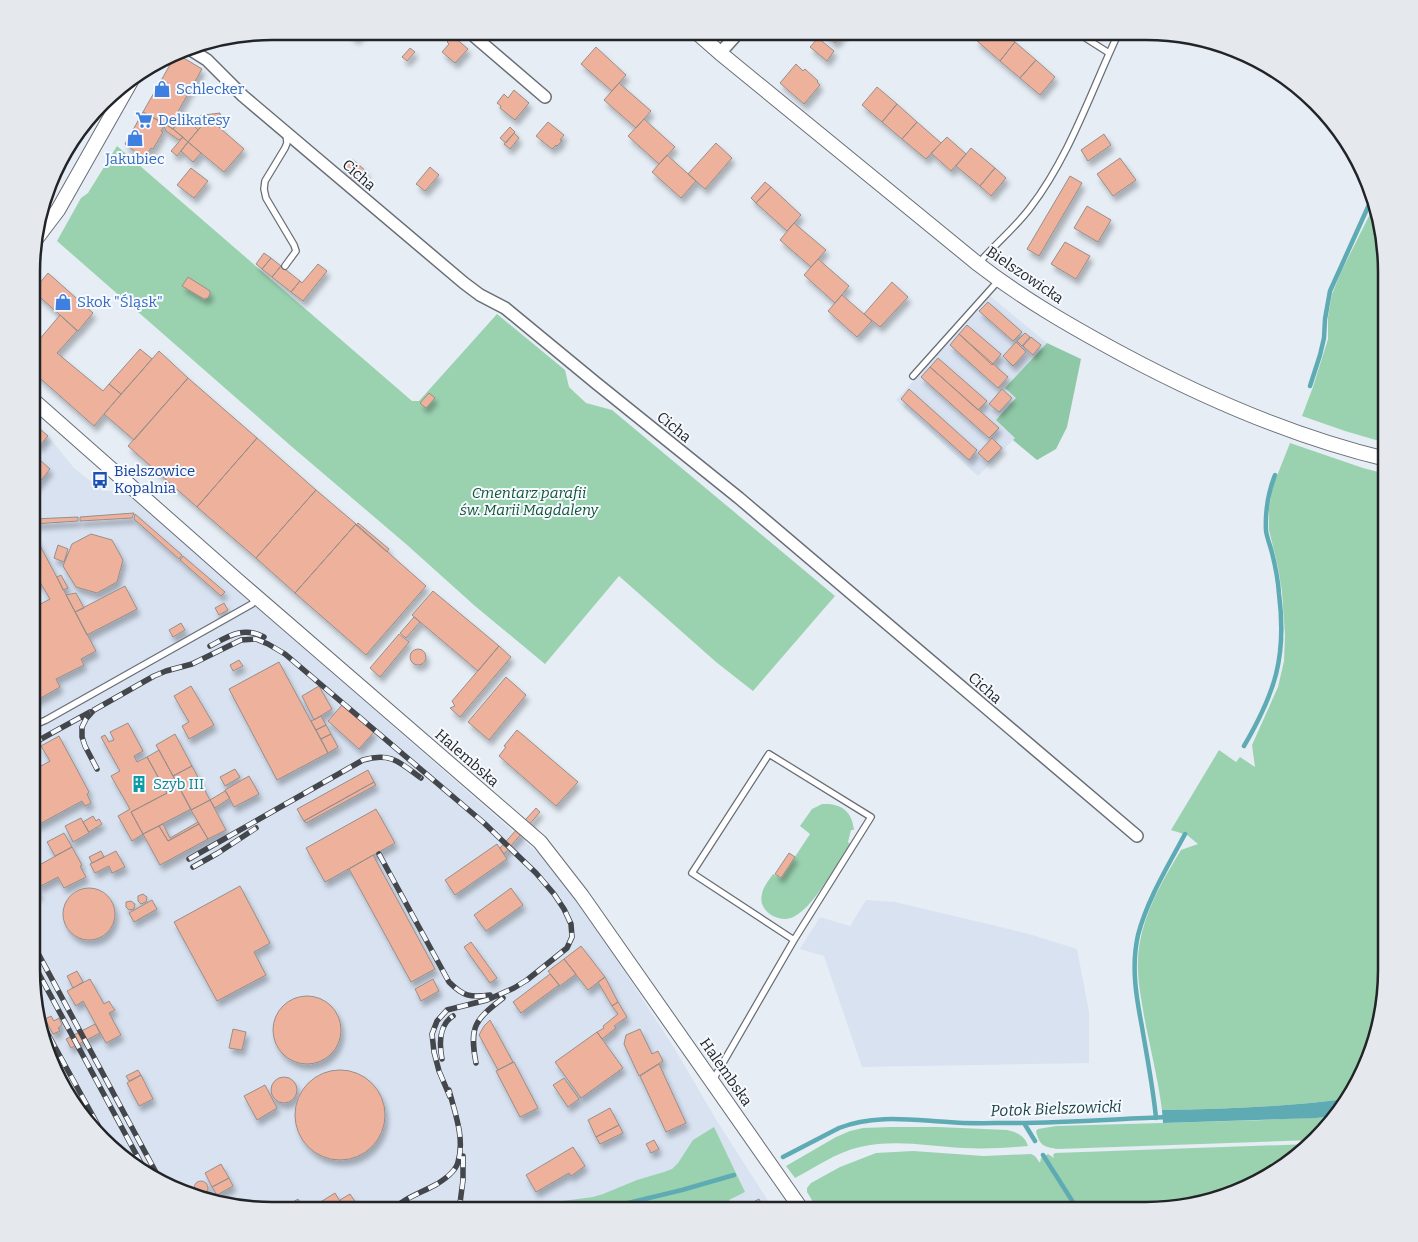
<svg xmlns="http://www.w3.org/2000/svg" width="1418" height="1242" font-family="Bitter,serif">
<defs>
<filter id="shadow"><feDropShadow dx="3" dy="5.5" stdDeviation="2.5" flood-color="#0004"/></filter>
</defs>
<rect width="100%" height="100%" fill="#e6edf5"/>
<path fill="#d8e2f1" d="M990,296L1047,343L1006,388L1016,398L1015,438L978,476L896,400Z
M33,423L48,436L74,468L103,491H124L539,854L591,920L673,1046L717,1121L774,1210L272,1211L180,1192L91,1129L50,1062L32,985Z
M866,900L895,902L1029,934L1077,949L1089,1012V1063L862,1067L824,956L800,949L820,917L850,926Z"/>
<path fill="#9ad2b0" d="M117,146L412,401H419L497,314L565,370L569,387L586,403L612,410L835,596L753,691L716,662L619,576L545,664L475,606L406,544L291,446L57,241L81,198L88,193Z
M1374,206L1386,256V443L1345,431L1302,416L1313,387L1328,339V317L1332,294L1341,272Z
M1290,443L1363,468L1386,474L1387,970L1362,1076L1345,1099C1284,1107 1223,1109 1162,1110C1158,1079 1150,1047 1144,1016C1141,997 1137,979 1138,959C1140,919 1161,883 1181,850L1198,844L1187,835L1171,830L1219,750L1236,762L1240,757L1255,767L1252,745L1278,687L1284,661L1285,635L1282,592L1278,567L1269,530V508L1273,486Z
M822,804C840,803 852,810 854,830H851L848,842L850,844C837,863 819,897 802,911C797,915 792,919 785,919C772,919 758,908 762,894C763,887 769,880 773,874L781,878L810,834L800,826L812,809Z
M1332,1116L1313,1140L1058,1149C1045,1147 1039,1146 1036,1131L1038,1129L1056,1126L1266,1120C1288,1118 1310,1119 1332,1116Z
M714,1127L745,1192L729,1200L735,1210L520,1211L540,1204L593,1197L603,1194L637,1180L664,1172L672,1169L678,1163L693,1140Z
M890,1127H938L1007,1130C1017,1132 1025,1136 1028,1146C1006,1148 985,1149 963,1148C929,1146 894,1139 860,1147C837,1152 816,1167 795,1178L786,1166L836,1137L850,1131L863,1128Z
M1310,1144L1305,1151L1238,1192L1161,1210H818L807,1192V1188L811,1183L840,1167L876,1153L913,1151L984,1156L1031,1154L1035,1156L1040,1163L1041,1158L1048,1154L1054,1158L1053,1155L1055,1153Z"/>
<path fill="#8fc8a6" d="M1047,343L1081,359L1067,427L1056,449L1037,460L1013,440L1015,438L996,420L1016,398L1005,388Z"/>
<path fill="#5eabb3" d="M1345,1099L1332,1116L1316,1118L1163,1123L1162,1110C1223,1109 1284,1107 1345,1099Z"/>
<g fill="none" stroke-linecap="round" stroke-linejoin="round">
<path stroke="#5eabb3" stroke-width="4.5" d="M1310,386L1320,355L1324,338L1325,319L1330,291L1372,198
M1244,746C1275,693 1287,657 1279,594C1278,579 1275,564 1271,549C1269,543 1267,537 1266,531C1265,511 1268,493 1275,475
M1156,1118C1153,1087 1147,1057 1142,1027C1136,996 1131,966 1138,935C1147,900 1168,866 1185,834
M1024,1123L1035,1141
M1043,1155L1078,1210
M783,1157L839,1128C874,1114 912,1120 948,1122C969,1124 990,1123 1010,1123C1062,1123 1115,1119 1167,1117
M595,1211L682,1190L734,1175"/>
</g>
<path fill="#eeb19c" stroke="#988e8a" filter="url(#shadow)" d="M347,31H363L356,39Z
M822,32H845L835,43Z
M983,32H1003L1015,42L1000,61L976,40Z
M454,37L468,49L455,63L442,52L449,44L447,42L451,38Z
M818,38L834,51L827,61L810,47Z
M1015,42L1036,60L1020,78L1000,61Z
M596,47L626,75L612,91L581,64Z
M410,48L415,52L407,61L402,57Z
M177,54L202,69L175,117L177,123L173,129L143,112L175,56Z
M1036,60L1055,77L1040,95L1020,78Z
M796,64L803,71L805,69L818,81L817,82L820,85L804,104L780,83Z
M619,83L651,111L636,128L604,100Z
M877,87L897,104L882,122L862,105Z
M514,90L529,103L515,120L500,108L501,106L497,103L504,94L508,98Z
M897,104L917,122L902,139L882,122Z
M143,112L165,124L161,131L163,132L153,149L151,148L144,158L125,144Z
M220,113L221,120L218,126L213,122H205L198,130L191,123L196,116Z
M644,119L675,147L659,164L628,136Z
M205,122H213L244,149L224,172L188,142Z
M548,122L564,135L560,140L562,141L557,146L556,145L552,149L536,136Z
M917,122L941,143L926,159L902,139Z
M177,123H191L198,130L188,142L173,129Z
M165,124L173,129L183,137L179,140L166,131L164,126Z
M510,127L515,132L506,143L500,138Z
M514,133L519,138L510,149L504,144Z
M1104,134L1111,145L1088,161L1081,150Z
M183,137L188,142L177,156L171,151Z
M947,137L966,154L951,171L931,153Z
M188,142L201,153L193,162L181,151Z
M716,143L732,158L705,189L688,174Z
M971,148L995,168L980,186L956,166Z
M667,155L696,181L681,198L652,172Z
M1120,158L1136,180L1113,196L1097,174Z
M352,159L367,172L359,183L343,170Z
M430,167L439,175L425,191L416,184Z
M191,168L208,181L194,198L177,185Z
M995,168L1006,178L991,196L980,186Z
M1070,176L1082,183L1039,256L1027,249Z
M765,182L771,187L756,203L751,198Z
M771,187L801,215L787,231L756,203Z
M1087,206L1111,220L1098,242L1074,228Z
M794,223L826,250L811,267L780,240Z
M1065,242L1090,256L1076,279L1051,264Z
M264,253L271,258L262,269L256,264Z
M271,258L281,266L272,277L262,269Z
M818,259L849,286L835,303L804,275Z
M318,264L327,271L303,301L291,292L300,281L302,283Z
M281,266L300,281L291,292L272,277Z
M48,273L93,313L78,331L33,291Z
M188,277L210,291V294L208,298L204,299L182,286Z
M892,282L908,297L880,327L864,314Z
M842,295L872,321L857,337L828,311Z
M988,302L1022,332L1013,341L979,311Z
M60,315L77,331L57,353L103,391L109,384L121,394L94,426L33,372V347Z
M967,325L1001,354L992,365L959,334Z
M1025,333L1030,337L1022,346L1017,341Z
M959,334L1008,377L998,388L950,345Z
M1031,337L1041,345L1033,355L1023,346Z
M1016,342L1026,352L1013,366L1003,356Z
M140,349L152,359L121,394L109,384Z
M159,351L188,378L134,440L104,414Z
M938,358L987,401L978,410L930,367Z
M930,367L999,428L989,438L921,377Z
M188,378L257,438L197,507L128,446Z
M909,389L977,450L969,460L901,399Z
M1002,389L1012,398L999,412L989,404Z
M429,393L435,398L426,408L420,403Z
M33,423L48,436L39,447L33,442Z
M257,438L316,490L256,558L197,507Z
M992,438L1002,448L988,462L978,453Z
M33,454L50,469L33,490Z
M316,490L356,524L295,593L256,558Z
M134,513L132,518L80,521V517Z
M135,514L182,555L179,559L134,519Z
M78,517V521L33,524V519Z
M358,523L389,549L387,552L356,525Z
M356,524L426,586L366,655L295,593Z
M91,534L112,540L123,560L117,582L97,593L76,587L63,566L72,544Z
M36,538L96,651L81,659L84,665L56,679L60,687L32,703L33,608L50,599L40,582L33,585V540Z
M58,545L68,549L64,562L54,558Z
M183,556L225,592L221,596L180,560Z
M61,575L68,588L63,590L57,577Z
M125,586L137,609L87,635L75,612Z
M433,591L499,646L478,671L412,615Z
M76,593L84,608L75,612L66,595Z
M224,603L228,610L219,615L215,608Z
M414,617L420,622L406,638L400,633Z
M181,623L185,630L173,637L169,630Z
M399,634L409,642L380,677L370,668Z
M499,646L511,657L460,717L450,708L455,706L452,701Z
M410 657a8 8 0 1 1 16 0a8 8 0 1 1-16 0Z
M239,660L243,666L233,671L230,665Z
M279,662L328,753L277,780L229,689Z
M506,677L526,695L489,740L468,722Z
M191,686L214,725L189,739L182,726L189,722L174,696Z
M319,686L332,709L314,720L302,696Z
M342,705L374,732L359,749L328,721Z
M321,716L326,725L316,730L311,721Z
M128,723L143,751L134,756L137,762L147,757L167,793L131,812L143,834L132,841L118,816L130,809L111,776L120,771L101,737L105,735L109,742L111,741L114,740L110,732Z
M326,725L331,734L321,739L316,730Z
M517,730L578,782L556,806L499,756L506,747L504,746Z
M175,734L192,766L173,776L156,745Z
M331,734L338,747L328,753L321,739Z
M59,736L89,792L87,794L91,803L85,806L82,801L32,828V771L50,761L41,746Z
M159,750L191,809L143,834L131,812L167,793L147,757Z
M192,766L210,800L191,810L173,776Z
M235,769L240,777L225,786L220,777Z
M368,770L374,782L304,821L297,809Z
M249,776L259,794L234,807L225,790Z
M374,782L376,785L306,823L304,821Z
M225,791L230,798L215,808L210,800Z
M210,800L226,830L208,839L191,810Z
M536,808L540,812L504,854L500,848Z
M376,809L395,843L325,882L306,848Z
M93,816L96,821L99,819L102,824L89,832L83,822Z
M81,818L89,833L73,842L65,826Z
M198,822L199,824L168,841L159,826L163,824L170,838Z
M199,824L208,839L160,865L143,834L159,826L168,841Z
M64,833L72,847L55,856L47,842Z
M497,844L507,859L455,895L445,880Z
M72,847L82,865L80,866L86,877L64,888L58,877L39,887L32,873V869Z
M101,851L104,857L92,863L89,857Z
M116,851L125,867L112,873L109,866L95,873L90,864Z
M789,853L795,857L781,878L775,874Z
M373,855L435,969L411,982L349,869Z
M32,880L40,894L32,898Z
M240,886L270,943L254,952L266,975L217,1001L174,922Z
M63 914a26 26 0 1 1 52 0a26 26 0 1 1-52 0Z
M511,888L523,905L486,931L474,915Z
M143,894L147,897L146,902L141,904L138,901V896Z
M152,900L157,909L134,922L129,913Z
M131,901L135,904L134,909L129,910L126,907V902Z
M471,942L497,978L490,983L464,947Z
M581,946L605,977L588,990L564,959Z
M564,959L576,974L560,986L548,971Z
M77,971L83,982L73,988L67,976Z
M550,974L559,985L521,1013L513,1002Z
M605,977L618,1002L612,1006L598,982Z
M90,979L104,1004L109,1001L112,1006L115,1010L109,1013L121,1035L106,1043L83,1001L76,1006L67,991Z
M433,979L439,991L421,1001L415,989Z
M273 1030a34 34 0 1 1 68 0a34 34 0 1 1-68 0Z
M618,1002L627,1017L614,1026L616,1028L602,1039L597,1032L604,1028L603,1026L618,1014L612,1006Z
M51,1016L54,1021L59,1018L62,1025L58,1028L60,1031L53,1034L45,1019Z
M490,1020L513,1062L498,1070L479,1035L484,1026Z
M95,1024L100,1033L71,1048L66,1039Z
M233,1029L246,1032L242,1050L229,1048Z
M640,1029L652,1054L658,1051L663,1061L639,1076L624,1044L626,1035Z
M597,1032L623,1068L581,1098L555,1062Z
M514,1062L538,1108L520,1117L496,1071Z
M659,1064L686,1123L666,1132L640,1076Z
M138,1070L141,1075L129,1081L126,1076Z
M295 1115a45 45 0 1 1 90 0a45 45 0 1 1-90 0Z
M141,1075L153,1099L139,1106L127,1083Z
M271 1090a13 13 0 1 1 26 0a13 13 0 1 1-26 0Z
M564,1078L579,1099L568,1107L553,1085Z
M265,1085L277,1108L257,1120L244,1096Z
M610,1108L619,1125L596,1137L588,1120Z
M619,1125L623,1133L600,1144L596,1137Z
M654,1140L659,1149L651,1153L646,1144Z
M573,1147L585,1166L571,1176L569,1173L536,1192L526,1175Z
M221,1164L229,1178L212,1187L205,1173Z
M229,1178L233,1186L217,1195L212,1187Z
M194 1188a7 7 0 1 1 14 0a7 7 0 1 1-14 0Z
M335,1193L346,1211H306Z
M350,1194L360,1209L357,1211H346L340,1200Z
M298,1199L304,1209L301,1211H287L285,1207Z
M759,1199L764,1209L761,1210H746L744,1207Z"/>
<g fill="none" stroke-linecap="round" stroke-linejoin="round">
<g stroke="#696e76" stroke-width="8">
<path id="service" d="M1076,32L1109,53
M978,264C994,245 1015,228 1030,208C1070,156 1091,91 1119,32
M285,266L296,251L294,245L266,198L264,189L265,181L285,148L287,143L286,133
M913,376L999,280
M32,726L46,720L252,604L257,597
M713,1080L794,940L871,817L769,754L692,873L794,940"/>
</g>
<g stroke="#696e76" stroke-width="14">
<path id="minor" d="M468,31L545,97
M188,48L207,60L243,96L464,283L480,295L505,308L596,383L739,498L1137,836
M720,53L739,32"/>
</g>
<g stroke="#696e76" stroke-width="16">
<path id="tertiary" d="M696,32L720,53L978,264C1023,299 1072,327 1122,354C1206,399 1294,437 1386,459
M33,243L58,210L131,81
M33,400L237,580L540,842L582,896L802,1210"/>
</g>
<use href="#service" stroke="#fff" stroke-width="5.5"/>
<use href="#minor" stroke="#fff" stroke-width="11"/>
<use href="#tertiary" stroke="#fff" stroke-width="14"/>
<g stroke="#43464a" stroke-width="5.5">
<path id="rail" d="M210,646C229,636 243,626 264,637
M32,744L90,712
M97,769L85,746L82,737V727L86,719L94,710L154,676L166,671L192,664L241,640L256,639L268,644L285,654L484,823L536,873L554,894L564,909L571,924L572,937L567,948L527,980L514,988L487,1000L447,1010L437,1021L432,1034L434,1052L439,1071L450,1097
M379,854L449,982C463,996 470,998 490,995
M189,859L363,760C391,752 399,762 421,778
M193,867L218,853L256,828
M32,942L159,1178
M32,961L142,1165
M39,1018L105,1138
M442,1059C439,1043 439,1025 453,1016
M476,1063C469,1026 475,1020 503,998
M391,1211C404,1198 421,1193 437,1184C445,1179 456,1171 458,1162C465,1139 455,1113 449,1090
M459,1211L463,1180V1156"/>
</g>
<use href="#rail" stroke="#f6faff" stroke-width="4" stroke-dasharray="11" stroke-linecap="butt"/>
</g>
<defs>
<g id="shop-bare" transform="scale(1.35)"><path d="M-5-2.5h2.3a2.7 3.5 0 0 1 5.4 0H5L5.5 6h-11ZM-1.5-2.5h3a1.5 2.3 0 0 0-3 0Z" fill="#3f7fe0" stroke="#f6faff" stroke-width="2.5" paint-order="stroke"/></g>
<g id="supermarket-bare" transform="scale(1.35)"><path d="M-6-5.5h2.5l.6 2H6L4.5 2H-2.5L-4.4-4H-6ZM-1.5 3.2a1.3 1.3 0 1 0 .1 0ZM3 3.2a1.3 1.3 0 1 0 .1 0Z" fill="#3f7fe0" stroke="#f6faff" stroke-width="2.5" paint-order="stroke"/></g>
<g id="bus-bare" transform="scale(1.35)"><path d="M-5-6H5V4H4V6H2V4H-2V6H-4V4H-5ZM-3.5-4V0h7V-4ZM-3.5 1.2v1.5H-2V1.2ZM2 1.2v1.5H3.5V1.2Z" fill="#1a4fb4" stroke="#f6faff" stroke-width="2.5" paint-order="stroke"/></g>
<g id="building-bare" transform="scale(1.35)"><path d="M-4-6H4V6H1V3H-1V6H-4ZM-2.5-4.3h1.7v1.8h-1.7ZM.8-4.3h1.7v1.8H.8ZM-2.5-1h1.7V.8h-1.7ZM.8-1h1.7V.8H.8Z" fill="#0f9aa8" stroke="#f6faff" stroke-width="2.5" paint-order="stroke"/></g>
</defs>
<g fill-rule="evenodd">
<use href="#shop-bare" x="162" y="89"/>
<use href="#supermarket-bare" x="144" y="120"/>
<use href="#shop-bare" x="135" y="138"/>
<use href="#shop-bare" x="63" y="302"/>
<use href="#bus-bare" x="100" y="480"/>
<use href="#building-bare" x="139" y="784"/>
</g>
<g text-anchor="middle" stroke-width="4" stroke-linejoin="round" paint-order="stroke">
<g font-size="15" fill="#366cbe" stroke="#f6faff" text-anchor="start">
<text x="176" y="94">Schlecker</text>
<text x="158" y="125">Delikatesy</text>
<text x="135" y="164" text-anchor="middle">Jakubiec</text>
<text x="77" y="307">Skok "Śląsk"</text>
</g>
<g font-size="15" fill="#222427" stroke="#f6faff">
<text transform="translate(359 175) rotate(41)" y="5">Cicha</text>
<text transform="translate(1025 275) rotate(34)" y="5">Bielszowicka</text>
<text transform="translate(674 427) rotate(39)" y="5">Cicha</text>
<text transform="translate(985 688) rotate(41)" y="5">Cicha</text>
<text transform="translate(467 758) rotate(41)" y="5">Halembska</text>
<text transform="translate(726 1072) rotate(55)" y="5">Halembska</text>
</g>
<g font-size="15" fill="#164399" stroke="#f6faff" text-anchor="start">
<text x="114" y="476">Bielszowice<tspan x="114" dy="17">Kopalnia</tspan></text>
</g>
<g font-size="15" font-style="italic" fill="#115535" stroke="#f6faff">
<text x="529" y="498">Cmentarz parafii<tspan x="529" dy="17">św. Marii Magdaleny</tspan></text>
</g>
<g font-size="15" fill="#0d838f" stroke="#f6faff" text-anchor="start">
<text x="153" y="789">Szyb III</text>
</g>
<g font-size="16" font-style="italic" fill="#1e4447" stroke="#f6faff">
<text transform="translate(1056 1108) rotate(-2)" y="6">Potok Bielszowicki</text>
</g>
</g>
<path d="M0 0H1418V1242H0ZM272 40H1146A232 232 0 0 1 1378 272V970A232 232 0 0 1 1146 1202H272A232 232 0 0 1 40 970V272A232 232 0 0 1 272 40Z" fill="#e5e9ee" fill-rule="evenodd"/>
<path fill="none" stroke="#222427" stroke-width="2.5" d="M272 40H1146A232 232 0 0 1 1378 272V970A232 232 0 0 1 1146 1202H272A232 232 0 0 1 40 970V272A232 232 0 0 1 272 40Z"/>
</svg>
